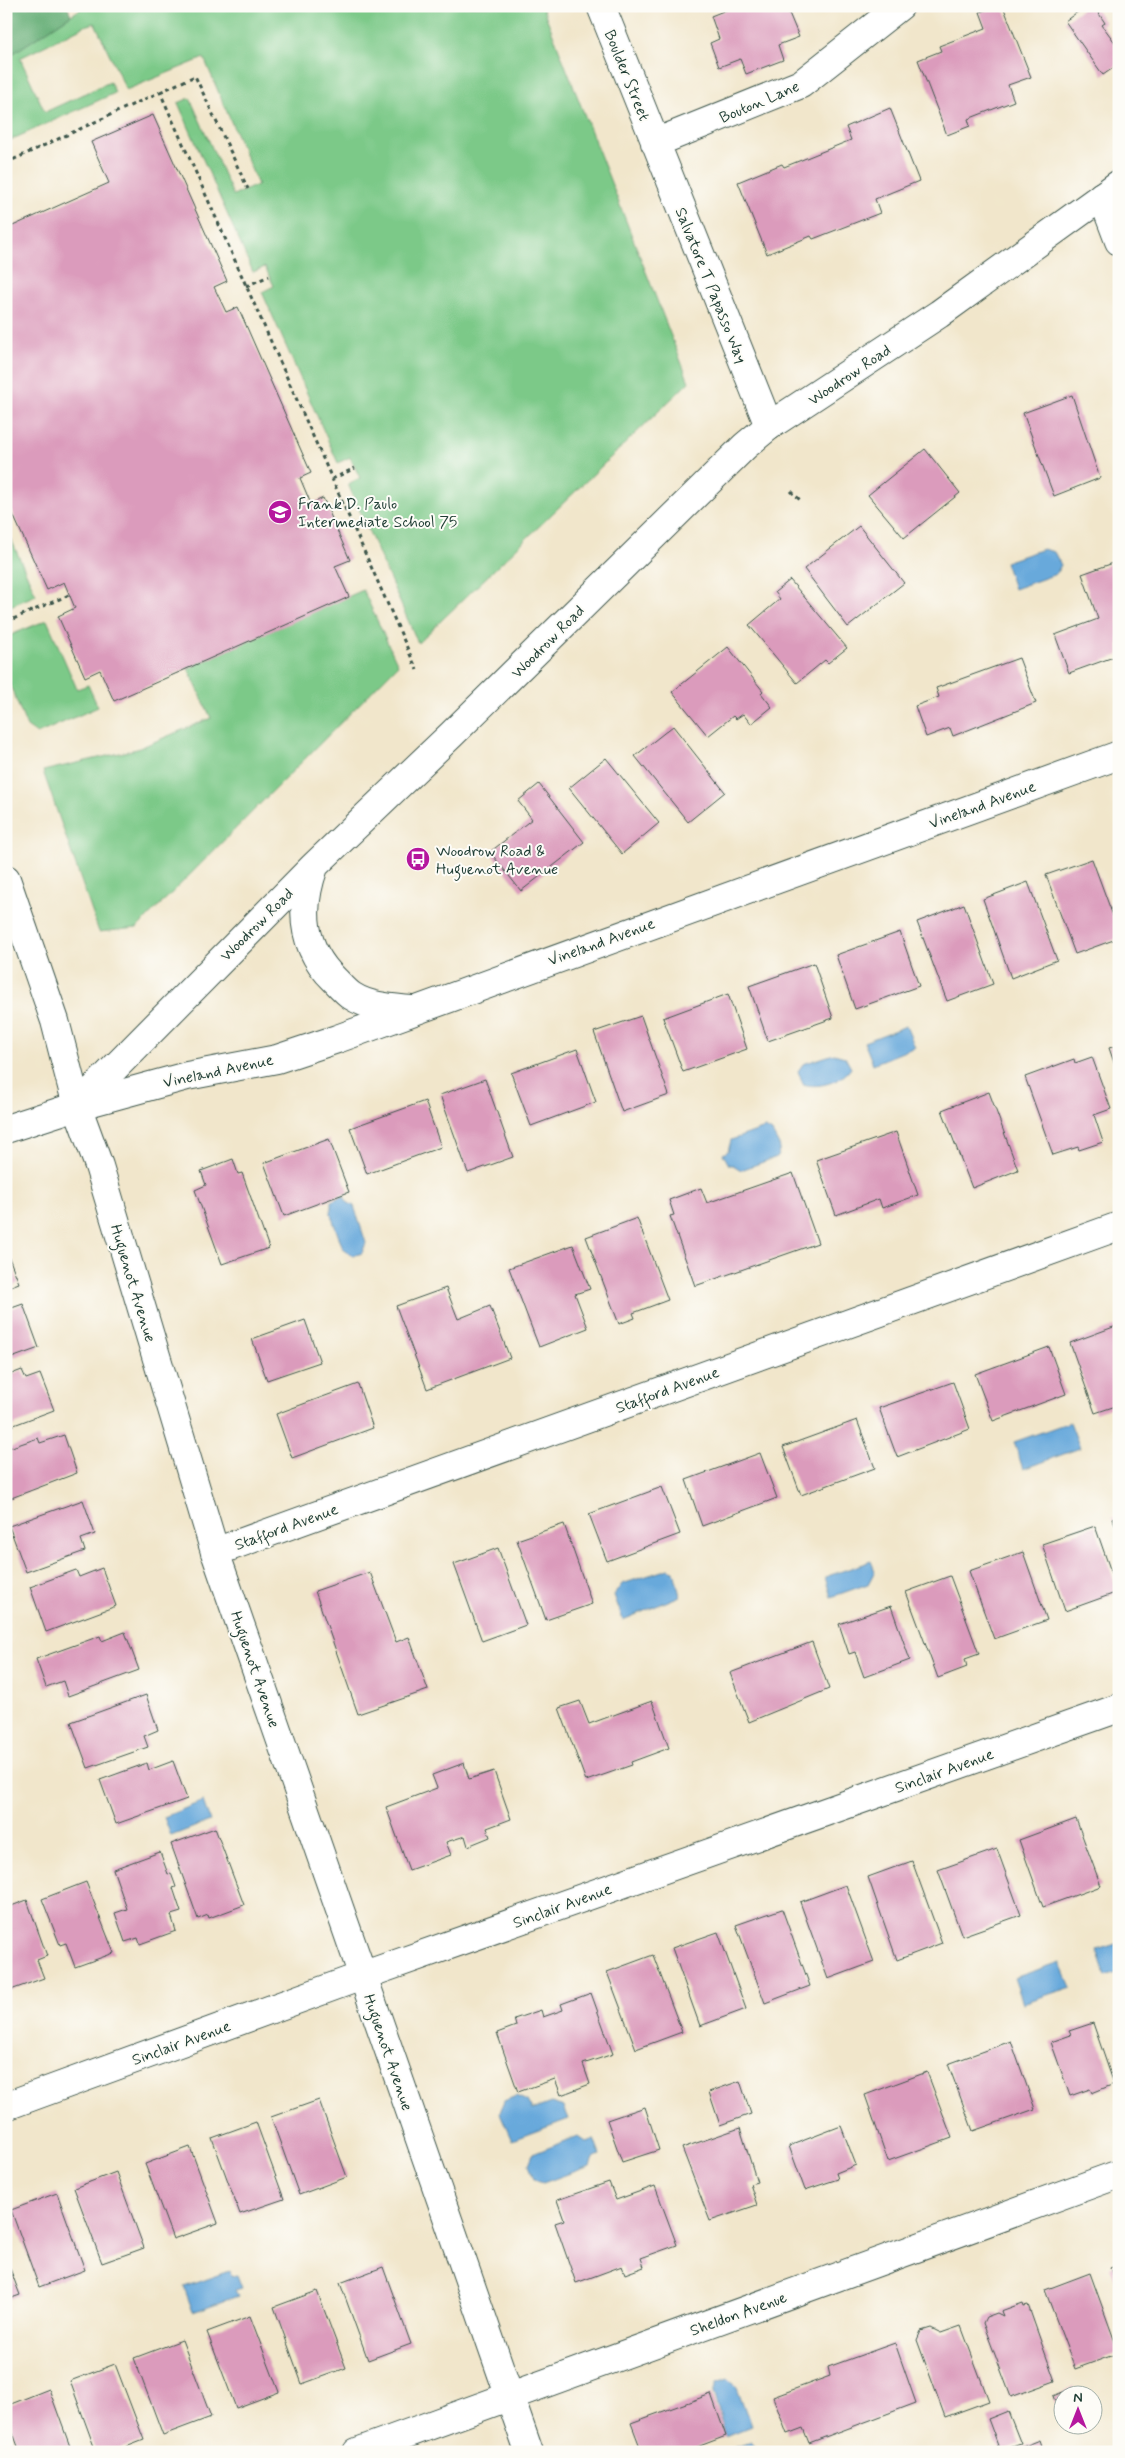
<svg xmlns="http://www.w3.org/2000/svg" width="1125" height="2458" font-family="Mynerve,sans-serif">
<rect width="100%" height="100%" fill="#fdfcf7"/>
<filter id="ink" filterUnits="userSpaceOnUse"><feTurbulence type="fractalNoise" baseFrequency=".02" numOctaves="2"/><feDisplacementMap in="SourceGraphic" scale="10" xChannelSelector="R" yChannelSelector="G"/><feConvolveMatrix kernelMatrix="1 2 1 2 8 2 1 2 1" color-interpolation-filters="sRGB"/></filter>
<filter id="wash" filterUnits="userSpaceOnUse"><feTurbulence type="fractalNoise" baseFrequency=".0096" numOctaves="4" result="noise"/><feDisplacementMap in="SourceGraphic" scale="20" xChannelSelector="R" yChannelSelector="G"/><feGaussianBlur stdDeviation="1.12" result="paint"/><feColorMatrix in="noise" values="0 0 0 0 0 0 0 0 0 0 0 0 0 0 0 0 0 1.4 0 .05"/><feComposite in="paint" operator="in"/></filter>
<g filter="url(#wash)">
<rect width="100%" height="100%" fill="#f1e6cb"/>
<path fill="#7bc988" stroke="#4d835e" d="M85,6H542L689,382L418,643L348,484L360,478L350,457L338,463L262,292L274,286L265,267L253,272L178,103L190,98L233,195L258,185L204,58L126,90L95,23L85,26L20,58L45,112L110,82L115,93L6,142V58Z
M6,528L36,595L6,608Z
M363,590L398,665L137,928L99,932L43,771L137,749L211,718L188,668Z
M47,620L77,689L88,685L98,707L37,734L27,727L6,675V637Z"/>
<path fill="#64ad74" stroke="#427554" d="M6,6H67L71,15L6,58Z"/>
<path fill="#67a9db" stroke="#437388" d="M1043,549L1054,552L1061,565L1056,574L1014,589L1005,562Z
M906,1026L915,1047L873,1064L864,1042Z
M834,1054L845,1057L851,1068C842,1082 818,1089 803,1084L798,1071L803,1064Z
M765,1128L772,1132L780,1147L777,1157L741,1170L733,1165H729L723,1154L728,1151L731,1140Z
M344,1196L347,1202L354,1206L366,1243L362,1253L353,1256L343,1249L331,1215V1201Z
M1070,1422L1080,1448L1023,1469L1014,1442Z
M871,1561L875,1571L868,1584L831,1597L825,1577Z
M668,1569L674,1571L680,1596L623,1620L614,1595L622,1584Z
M203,1801L210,1821L171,1836L164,1817Z
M1119,1943V1972L1106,1977L1097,1950Z
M1060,1962L1071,1987L1023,2003L1014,1978Z
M516,2096L527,2101L532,2110L551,2103L564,2107L569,2119L512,2140L500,2113L504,2101Z
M578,2136L586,2142L594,2139L600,2155L593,2158L590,2166L543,2183L534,2180L529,2164L533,2154Z
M229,2271L231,2276L237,2275L242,2288L235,2290L238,2296L193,2312L184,2287Z
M728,2379L737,2387L751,2426L726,2436L713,2392L717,2383Z
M752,2442L756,2452H729L728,2450Z"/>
<g id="blocks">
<path fill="#db9bbc" d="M736,6H800V9L789,13L799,37L778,45L783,60L746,74L740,59L719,67L710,43L719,39L711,16Z
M996,6H1003L1031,77L1008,85L1014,101L968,119L970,126L947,135L918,60L941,51L939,46L986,28L980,12Z
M1086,6H1094L1105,23L1102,25L1119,48V64L1103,75L1065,21Z
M890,108L919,181L875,199L880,213L813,239L811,236L767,254L738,182L782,164L784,167L851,140L846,127Z
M153,115L227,281L214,287L226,312L238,307L311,473L300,478L311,504L323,498L350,560L335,566L349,597L114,701L100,670L85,677L58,616L75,608L64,582L47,590L6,499V229L109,183L91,142Z
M1072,395L1100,478L1054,496L1023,413Z
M925,449L960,493L904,538L868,495Z
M859,526L904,583L848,627L804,569Z
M1119,561V655L1069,673L1055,635L1098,619L1082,574Z
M790,580L847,648L828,663L825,660L797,683L749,625L780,599L775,592Z
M728,647L763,691L761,693L772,707L751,724L743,714L736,719L733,716L708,736L672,692Z
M1019,658L1036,703L953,736L950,728L926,737L915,706L939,697L936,688Z
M673,726L725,792L688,822L635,756Z
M606,758L659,823L622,854L569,788Z
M539,784L584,842L521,891L490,852L532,819L518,801Z
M1092,859L1119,932V938L1075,954L1046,875Z
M1028,882L1057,960L1011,978L983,899Z
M964,904L993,984L947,1001L917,922Z
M900,932L919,986L855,1009L836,955Z
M814,963L833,1018L768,1041L749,986Z
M728,994L747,1049L683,1072L663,1018Z
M641,1016L669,1095L622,1112L594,1032Z
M1119,1045V1074H1118L1109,1048Z
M577,1049L596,1102L531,1126L511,1073Z
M1092,1057L1111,1109L1094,1115L1103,1142L1079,1150L1078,1147L1053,1155L1025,1077L1074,1059L1075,1063Z
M485,1079L513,1157L468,1173L440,1095Z
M989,1092L1018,1170L972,1188L942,1110Z
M425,1101L441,1147L367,1174L350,1128Z
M896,1132L918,1195L882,1208L879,1199L836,1215L816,1160Z
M329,1139L349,1192L284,1216L264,1163Z
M233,1159L238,1174L242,1173L269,1248L222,1264L195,1190L206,1185L201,1171Z
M793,1173L818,1243L695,1286L670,1216L674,1215L669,1200L701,1188L707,1203Z
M637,1218L668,1300L633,1313L635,1318L619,1324L586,1237Z
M573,1245L590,1289L575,1294L588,1328L539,1347L509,1268Z
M6,1250L19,1283L6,1288Z
M446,1288L458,1319L490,1306L510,1358L427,1389L396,1306Z
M23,1304L39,1348L6,1360V1310Z
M305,1320L320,1362L267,1380L252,1339Z
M1119,1325V1405L1095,1413L1070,1343Z
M1049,1347L1066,1394L993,1421L975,1374Z
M22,1370L26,1379L40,1374L54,1410L6,1428V1376Z
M953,1382L970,1429L897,1457L879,1408Z
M358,1384L373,1428L292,1458L276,1414Z
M857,1420L875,1468L801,1495L783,1447Z
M64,1435L77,1473L6,1500V1449L38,1438L40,1443Z
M760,1453L777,1498L702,1526L686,1480Z
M662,1487L680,1534L607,1561L589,1514Z
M83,1500L95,1534L81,1539L85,1551L26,1572L9,1526Z
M1119,1515V1534L1112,1518Z
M564,1524L592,1604L546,1620L517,1540Z
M1095,1526L1118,1592L1065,1611L1042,1544Z
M498,1548L526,1625L482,1641L454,1564Z
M1023,1552L1047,1620L994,1639L969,1571Z
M102,1568L116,1606L46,1632L30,1587L76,1570L79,1577Z
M370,1572L396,1642L409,1637L428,1690L358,1714L315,1591Z
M950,1576L979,1654L965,1659L967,1667L938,1678L906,1592Z
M891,1606L910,1660L864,1677L855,1652L849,1654L839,1624Z
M125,1632L139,1670L68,1696L63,1681L46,1687L36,1659L100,1636L102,1641Z
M812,1642L829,1689L749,1722L730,1673Z
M146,1695L158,1730L144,1736L148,1747L88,1768L71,1722Z
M580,1701L589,1724L652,1701L669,1748L631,1762L632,1765L586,1781L559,1708Z
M173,1761L187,1799L116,1824L100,1780L147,1763L149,1770Z
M464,1763L469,1779L494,1771L511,1819L487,1828L490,1837L468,1846L465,1836L446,1842L451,1855L409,1870L386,1807L437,1788L432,1775Z
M1076,1819L1101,1886L1043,1907L1019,1840Z
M215,1828L244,1905L209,1918L208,1915L198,1919L171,1844Z
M997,1849L1021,1915L962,1936L938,1870Z
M160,1852L168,1874L171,1873L176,1887L173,1888L181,1912L171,1915L176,1931L140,1944L138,1938L125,1942L115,1913L127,1909L113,1869Z
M912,1861L942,1943L897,1960L868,1877Z
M86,1882L114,1953L75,1967L66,1943L60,1945L42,1899Z
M846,1885L874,1962L828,1979L800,1902Z
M27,1900L47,1956L37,1960L44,1978L8,1991L6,1985V1908Z
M782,1909L810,1986L765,2003L736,1925Z
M718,1932L746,2009L700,2026L672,1948Z
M653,1955L682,2032L636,2049L607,1972Z
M591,1993L613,2054L583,2064L590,2084L561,2095L555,2079L518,2092L497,2033L516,2026L514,2019L541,2010L543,2017L563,2010L561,2004Z
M1093,2023L1114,2084L1092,2093L1090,2089L1070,2096L1051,2042L1071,2035L1069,2031Z
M1011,2041L1035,2109L973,2131L948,2064Z
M927,2072L952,2138L888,2161L865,2095Z
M740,2081L751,2114L720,2125L709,2092Z
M319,2100L347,2177L299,2195L271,2117Z
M645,2107L659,2150L622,2162L607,2120Z
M256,2122L284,2199L240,2214L212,2138Z
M841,2126L856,2165L836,2173L838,2179L805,2190L789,2146Z
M740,2128L757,2182L750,2184L757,2205L710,2221L682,2148Z
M190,2147L218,2223L173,2239L145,2164Z
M116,2172L144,2248L102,2263L74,2188Z
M609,2182L616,2200L655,2186L677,2245L641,2258L644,2267L625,2274L622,2266L576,2283L555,2223L564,2220L557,2200Z
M57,2193L85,2270L39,2287L11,2210Z
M6,2258L20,2295L6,2300Z
M1119,2264V2290L1110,2268Z
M383,2267L411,2344L368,2360L340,2283Z
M1090,2273L1119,2353L1075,2369L1045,2290Z
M317,2291L346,2368L302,2384L274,2307Z
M1023,2303L1024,2306L1028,2305L1055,2381L1011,2397L983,2323L986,2317L997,2313L1003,2316L1001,2311Z
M250,2316L279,2392L236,2408L207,2332Z
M961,2326L989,2401L945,2417L917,2340L921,2331L931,2328L941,2333Z
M182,2340L211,2417L163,2435L134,2358Z
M895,2343L916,2403L809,2443L803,2428L787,2434L773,2397L830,2376L828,2367Z
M115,2364L144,2440L113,2452H96L70,2381Z
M1073,2388L1076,2396H1062V2420L1053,2396Z
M49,2389L72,2452H20L6,2414V2406Z
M711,2394L726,2436L684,2452H642L631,2423Z
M1008,2411L1021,2444L1000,2451L988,2419Z
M1040,2440L1044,2452H1010Z"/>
</g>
</g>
<g filter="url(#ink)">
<use href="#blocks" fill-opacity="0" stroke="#3e564b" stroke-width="1"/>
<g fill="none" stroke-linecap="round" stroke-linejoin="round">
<g stroke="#3e564b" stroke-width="30">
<path id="minor" d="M601,6L769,426
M655,143L801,84L900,6
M1102,196L1119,241
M77,1106L187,1076L277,1059L337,1039L1119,755
M215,1552L1119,1226
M6,2106L362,1976L1119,1708
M357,2452L1119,2174"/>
</g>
<g stroke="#3e564b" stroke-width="30">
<path id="tertiary" d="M314,867C299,909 301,947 335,980C340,985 346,992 352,996C369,1007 391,1008 411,1010
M6,879L55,1021L77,1106L99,1166L215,1552L529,2452
M6,1129L77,1106L314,866L452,734L745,446L769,426L939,314L1119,184"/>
</g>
<path stroke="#3e564b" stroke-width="3" stroke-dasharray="4 4" stroke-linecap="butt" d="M160,92L195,76L248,189
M6,163L160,92L417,670
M246,286L269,276
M332,479L355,468
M791,491L801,501
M6,622L69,595
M6,1050H11"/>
<use href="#minor" stroke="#fff" stroke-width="28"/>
<use href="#tertiary" stroke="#fff" stroke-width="28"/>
</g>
</g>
<defs>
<g id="school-disc" transform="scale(1.25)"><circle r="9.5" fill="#b5179e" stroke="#fdfcf7"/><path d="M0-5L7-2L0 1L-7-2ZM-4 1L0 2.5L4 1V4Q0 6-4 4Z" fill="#fff"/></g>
<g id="bus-disc" transform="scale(1.25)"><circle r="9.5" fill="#b5179e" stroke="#fdfcf7"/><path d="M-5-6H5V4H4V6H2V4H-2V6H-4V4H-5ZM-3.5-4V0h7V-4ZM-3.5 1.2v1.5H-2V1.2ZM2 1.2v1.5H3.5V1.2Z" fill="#fff"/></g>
</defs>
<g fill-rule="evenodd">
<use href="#school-disc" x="280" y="512"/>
<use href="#bus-disc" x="418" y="859"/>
</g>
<g text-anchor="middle" stroke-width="4" stroke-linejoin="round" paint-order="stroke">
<g font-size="16" fill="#1f3d34" stroke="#fdfcf7">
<text transform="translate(628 75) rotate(68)" y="6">Boulder Street</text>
<text transform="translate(759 101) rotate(-23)" y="6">Bouton Lane</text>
<text transform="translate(712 285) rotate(68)" y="6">Salvatore T Papasso Way</text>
<text transform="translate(849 374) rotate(-34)" y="6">Woodrow Road</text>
<text transform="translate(547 641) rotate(-45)" y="6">Woodrow Road</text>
<text transform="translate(982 804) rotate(-20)" y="6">Vineland Avenue</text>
<text transform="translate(256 924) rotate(-45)" y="6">Woodrow Road</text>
<text transform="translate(601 941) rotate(-20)" y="6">Vineland Avenue</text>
<text transform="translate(218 1070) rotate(-12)" y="6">Vineland Avenue</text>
<text transform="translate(134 1283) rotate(73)" y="6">Huguenot Avenue</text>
<text transform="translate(667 1389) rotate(-20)" y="6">Stafford Avenue</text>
<text transform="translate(286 1526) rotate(-20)" y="6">Stafford Avenue</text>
<text transform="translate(256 1669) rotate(71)" y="6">Huguenot Avenue</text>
<text transform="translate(944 1770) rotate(-20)" y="6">Sinclair Avenue</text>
<text transform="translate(562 1905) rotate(-20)" y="6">Sinclair Avenue</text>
<text transform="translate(181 2042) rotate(-20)" y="6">Sinclair Avenue</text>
<text transform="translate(389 2052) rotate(71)" y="6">Huguenot Avenue</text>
<text transform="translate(738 2313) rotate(-20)" y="6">Sheldon Avenue</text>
</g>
<g font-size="16" fill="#1f3d34" stroke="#fdfcf7" text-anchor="start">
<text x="298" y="509">Frank D. Paulo<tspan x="298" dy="18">Intermediate School 75</tspan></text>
<text x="436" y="856">Woodrow Road &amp;<tspan x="436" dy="18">Huguenot Avenue</tspan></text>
</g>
</g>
<rect width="1125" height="2458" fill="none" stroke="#fdfcf7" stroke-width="25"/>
<g transform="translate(1078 2410)"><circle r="24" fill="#fdfcf7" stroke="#a4b0a9"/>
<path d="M0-4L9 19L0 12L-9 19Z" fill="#b5179e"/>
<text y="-8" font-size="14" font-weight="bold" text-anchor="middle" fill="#1f3d34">N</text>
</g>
</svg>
